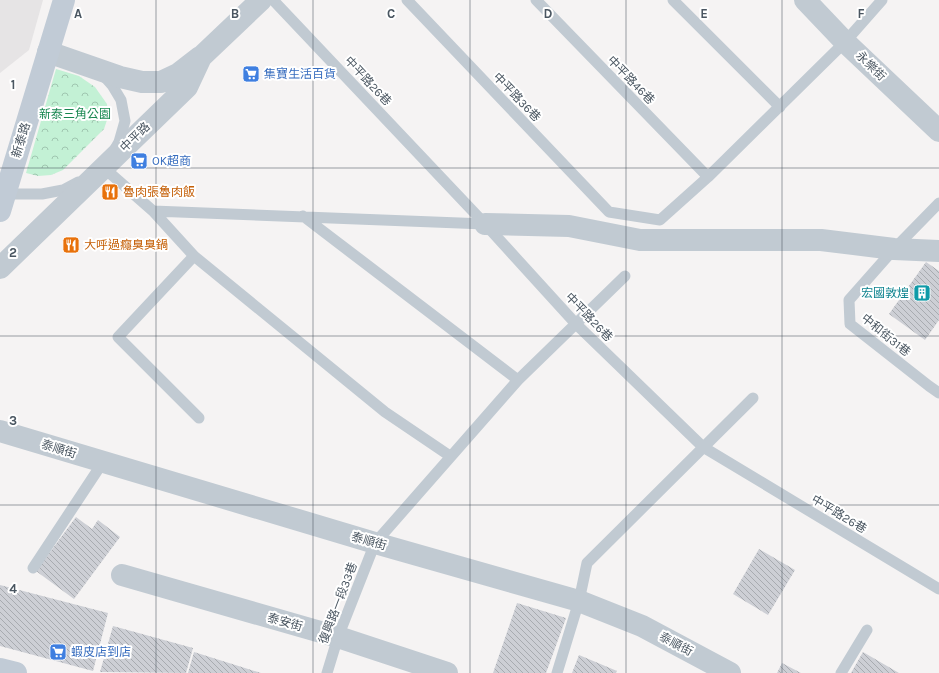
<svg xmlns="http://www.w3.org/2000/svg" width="939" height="673" font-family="Karla,'Noto Sans TC',sans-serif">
<defs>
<pattern id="forest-crowns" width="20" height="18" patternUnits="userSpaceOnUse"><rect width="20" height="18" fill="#c3f1d5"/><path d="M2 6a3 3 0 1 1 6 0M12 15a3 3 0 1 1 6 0" fill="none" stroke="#a0c6b0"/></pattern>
<pattern id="building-back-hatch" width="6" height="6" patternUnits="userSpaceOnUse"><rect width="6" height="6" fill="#cdcfd5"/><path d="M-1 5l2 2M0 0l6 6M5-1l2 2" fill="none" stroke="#a8abb0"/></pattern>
</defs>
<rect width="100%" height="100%" fill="#f5f3f3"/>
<path fill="#e6e4e5" d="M0,0H43L29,50L0,73Z"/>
<path fill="url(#forest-crowns)" d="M56,69L79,76L95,87L107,104L108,117L104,129L63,170L51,175L38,176L26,173Z"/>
<path fill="url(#building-back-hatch)" d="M926,262L939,271V320L925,340L889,314Z
M76,517L92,529L98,520L120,537L74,599L36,571Z
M759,549L795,570L768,615L733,594Z
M0,585L108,613L93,671L0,646Z
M517,603L566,618L546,673H493Z
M113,626L193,648L186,673L100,672Z
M194,652L261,673H188Z
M863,652L899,673H851Z
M579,655L617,671L616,673H572Z
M782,663L801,673H777Z"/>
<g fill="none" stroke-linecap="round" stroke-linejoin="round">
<path stroke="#c1cad2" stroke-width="11" d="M273,0L485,224L576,324L703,447L939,589
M407,0L609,212L660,220L708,177L845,42L882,0
M536,0L708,177
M673,0L780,107
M104,76L112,85L121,100L125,121L119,142L115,149
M104,168L153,211L194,256L385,412L450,456
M2,194H42L63,190L78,182
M939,203L894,249L849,300L850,324L929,386L939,393
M153,211L485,224
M303,216L518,380
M194,256L118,337L199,418
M33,568L103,462
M327,673L338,637L375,543L518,380L625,276
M557,673L579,601L587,563L753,398
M841,673L867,630"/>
<path stroke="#c1cad2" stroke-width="22" d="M805,0L845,42L939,131
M48,52L120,77L142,82H161L178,74L200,57
M485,224L569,226L640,240H821L894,249L939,251
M0,268L187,87L201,57L261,0
M0,431L375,543L579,601L642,626L730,673
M122,575L338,637L447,673"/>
<path stroke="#c1cbd6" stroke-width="22" d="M0,211L64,0
M0,669L16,673"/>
</g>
<path fill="none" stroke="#4a5661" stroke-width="1" stroke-opacity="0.55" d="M156,0V673M313,0V673M470,0V673M626,0V673M782,0V673M0,168H939M0,336H939M0,505H939"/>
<defs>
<g id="supermarket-square" transform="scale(0.9)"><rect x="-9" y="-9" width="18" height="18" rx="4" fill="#3f7fe0" stroke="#fff"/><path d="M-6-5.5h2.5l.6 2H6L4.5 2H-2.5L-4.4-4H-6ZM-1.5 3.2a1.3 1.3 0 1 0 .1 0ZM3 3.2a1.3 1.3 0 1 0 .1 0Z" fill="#fff"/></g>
<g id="restaurant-square" transform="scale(0.9)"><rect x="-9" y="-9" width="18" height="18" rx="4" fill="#e8710a" stroke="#fff"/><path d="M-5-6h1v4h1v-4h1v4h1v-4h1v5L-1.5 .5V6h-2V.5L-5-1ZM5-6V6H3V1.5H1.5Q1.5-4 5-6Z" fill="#fff"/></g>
<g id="building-square" transform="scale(0.9)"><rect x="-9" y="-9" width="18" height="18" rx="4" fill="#0f9aa8" stroke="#fff"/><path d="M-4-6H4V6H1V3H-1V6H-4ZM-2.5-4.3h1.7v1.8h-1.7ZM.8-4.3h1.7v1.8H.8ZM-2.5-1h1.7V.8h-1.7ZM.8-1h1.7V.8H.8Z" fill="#fff"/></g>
</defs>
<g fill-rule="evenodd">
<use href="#supermarket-square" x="251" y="74"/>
<use href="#supermarket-square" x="139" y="161"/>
<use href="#restaurant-square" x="110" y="192"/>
<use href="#restaurant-square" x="71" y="245"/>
<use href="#building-square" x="922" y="293"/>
<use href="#supermarket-square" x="58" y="652"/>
</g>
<g text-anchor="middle" stroke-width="4" stroke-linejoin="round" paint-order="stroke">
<g font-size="12" fill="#4a5661" stroke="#fff">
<text transform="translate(871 66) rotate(44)" y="4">永樂街</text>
<text transform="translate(631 80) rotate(46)" y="4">中平路46巷</text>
<text transform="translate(368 81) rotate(47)" y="4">中平路26巷</text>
<text transform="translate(517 97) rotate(46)" y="4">中平路36巷</text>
<text transform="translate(135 137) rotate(-44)" y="4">中平路</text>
<text transform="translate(21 140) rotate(-73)" y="4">新泰路</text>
<text transform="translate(589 317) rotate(46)" y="4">中平路26巷</text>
<text transform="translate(886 335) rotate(39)" y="4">中和街31巷</text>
<text transform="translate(59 449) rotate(17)" y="4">泰順街</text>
<text transform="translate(839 514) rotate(31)" y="4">中平路26巷</text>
<text transform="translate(369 541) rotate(16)" y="4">泰順街</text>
<text transform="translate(338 603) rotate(-69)" y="4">復興路一段33巷</text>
<text transform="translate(285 622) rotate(16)" y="4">泰安街</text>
<text transform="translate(676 644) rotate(28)" y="4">泰順街</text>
</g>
<g font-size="12" fill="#366cbe" stroke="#fff" text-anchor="start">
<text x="264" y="78">集寶生活百貨</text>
<text x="152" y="165">OK超商</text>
<text x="71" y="656">蝦皮店到店</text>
</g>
<g font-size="12" fill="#17864f" stroke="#fff">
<text x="75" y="118">新泰三角公園</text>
</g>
<g font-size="12" fill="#c56008" stroke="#fff" text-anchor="start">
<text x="123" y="196">魯肉張魯肉飯</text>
<text x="84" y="249">大呼過癮臭臭鍋</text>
</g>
<g font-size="12" fill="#0d838f" stroke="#fff" text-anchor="end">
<text x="909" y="297">宏國敦煌</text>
</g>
</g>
<g font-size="13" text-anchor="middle" font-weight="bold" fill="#4a5661" stroke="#fff" stroke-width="4" stroke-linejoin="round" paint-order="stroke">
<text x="78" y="18">A</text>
<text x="235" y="18">B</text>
<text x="391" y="18">C</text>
<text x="548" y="18">D</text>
<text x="704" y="18">E</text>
<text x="861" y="18">F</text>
<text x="13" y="89">1</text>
<text x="13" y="257">2</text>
<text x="13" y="425">3</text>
<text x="13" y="593">4</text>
</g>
</svg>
